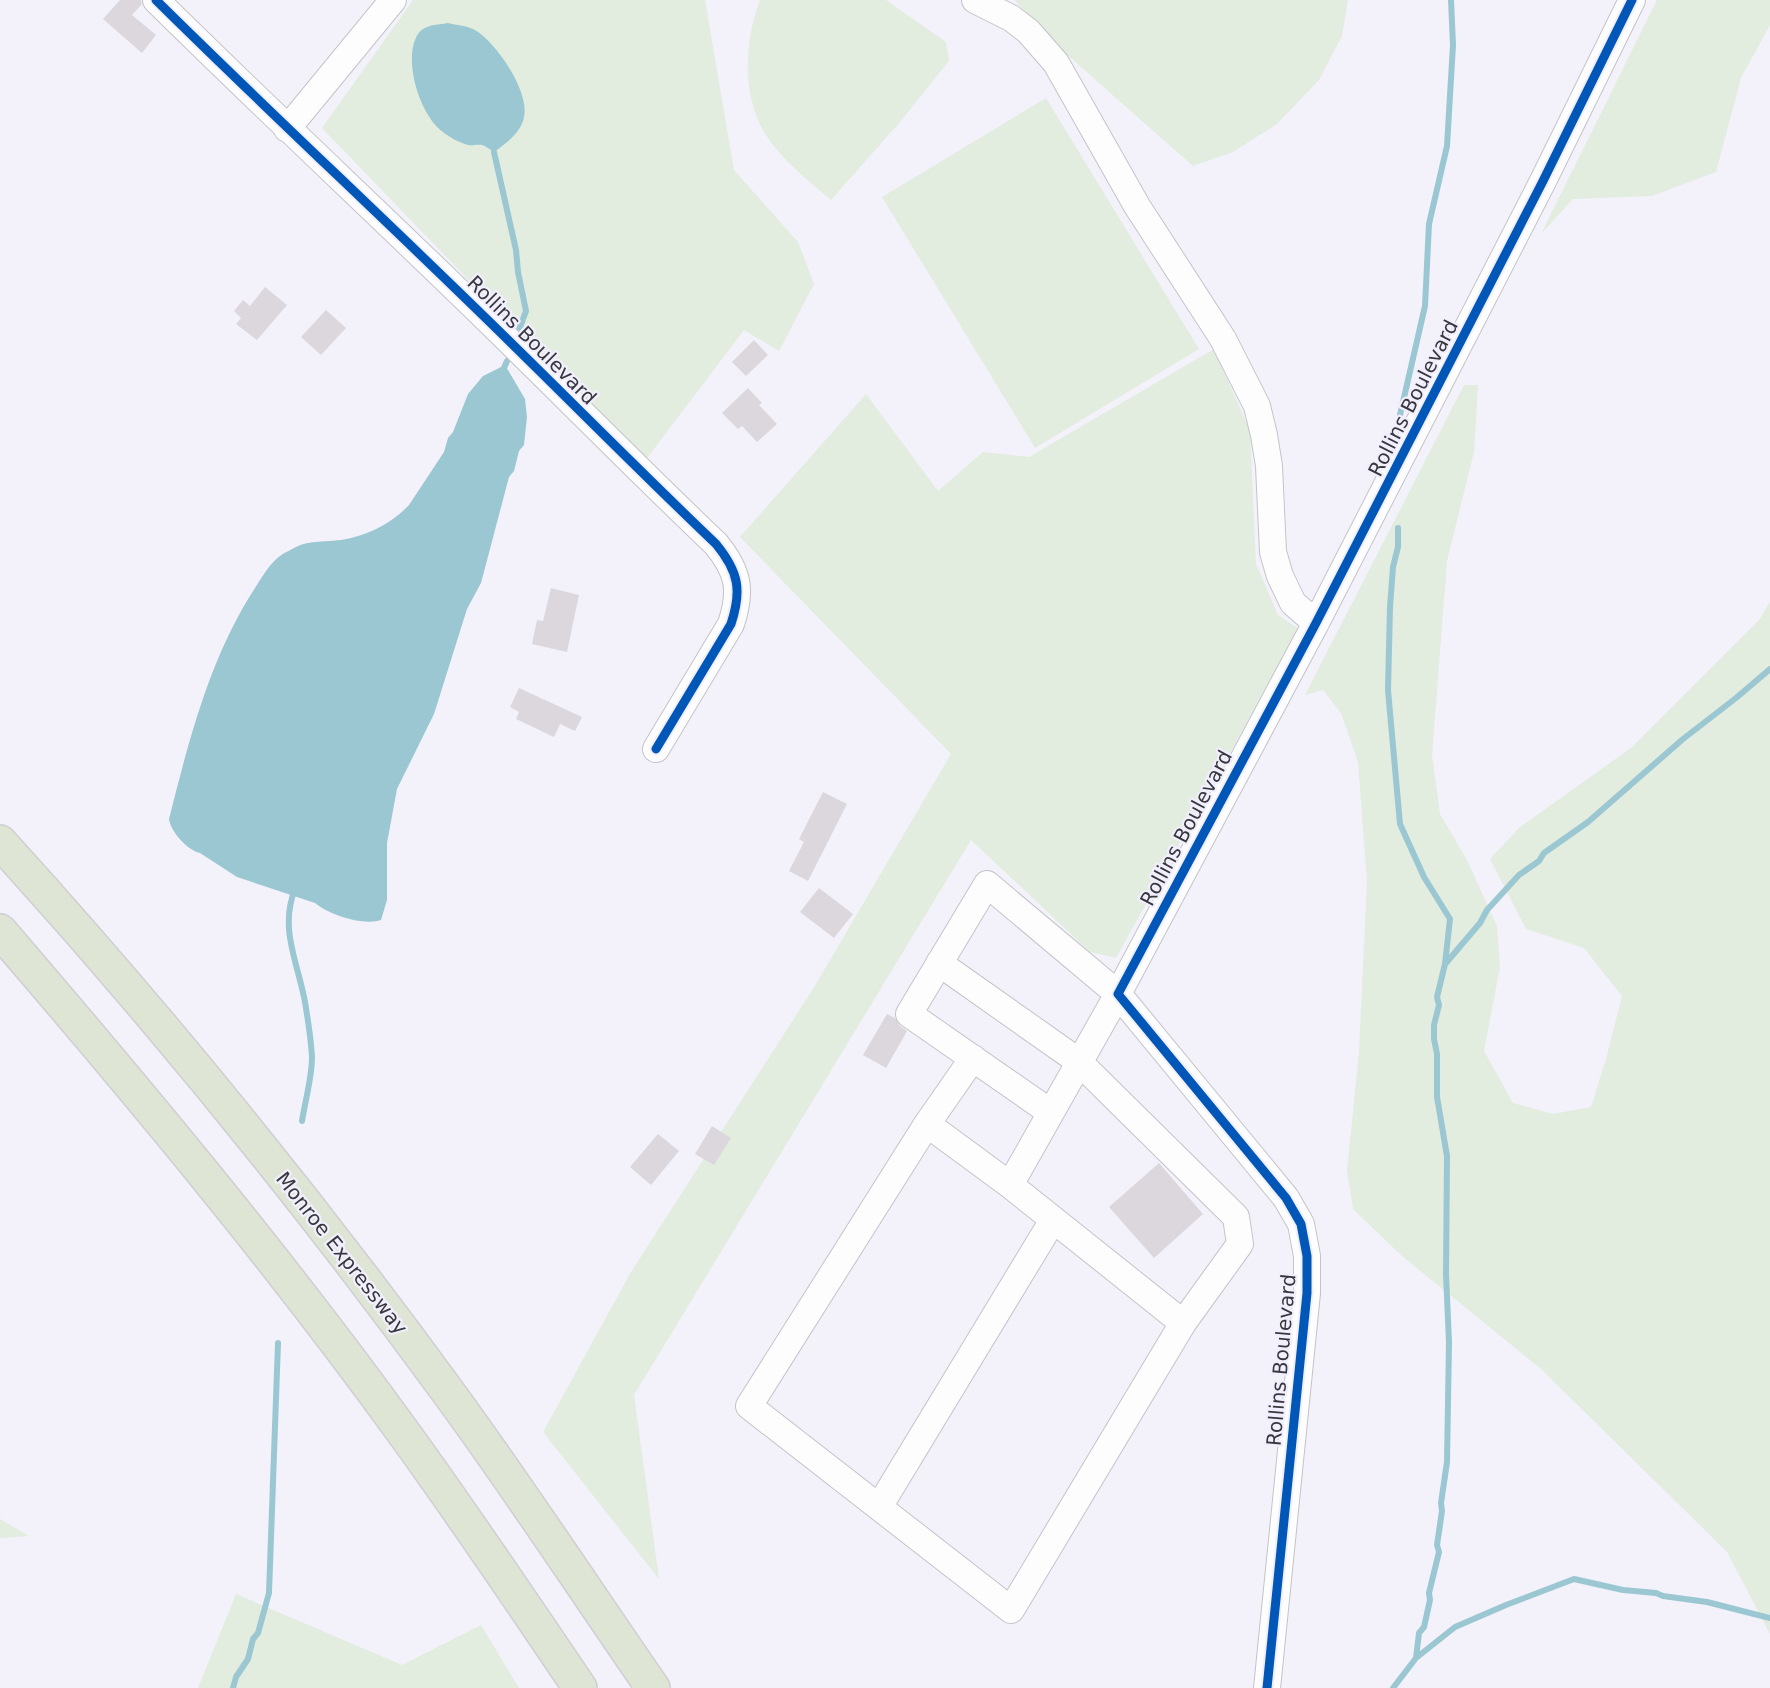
<svg xmlns="http://www.w3.org/2000/svg" width="1770" height="1688" font-family="'DejaVu Sans',sans-serif">
<rect width="100%" height="100%" fill="#f3f2fa"/>
<path fill="#e2ecdf" d="M413,0H705L734,170L798,242L814,284L779,351L744,330L644,462L322,128Z
M760,0H886L946,42L949,61L900,122L831,200C806,178 773,154 759,122C742,85 746,37 760,0Z
M1014,0H1348L1342,36L1319,80L1277,124L1233,152L1193,166L1056,45Z
M1657,0H1770V25L1741,78L1716,172L1652,196L1573,199L1541,234Z
M1046,98L1199,349L1035,448L882,197Z
M1214,349L1250,431L1256,564L1278,615L1299,629L1116,958L1090,952L971,840L634,1395L659,1579L543,1432L631,1272L813,989L951,754L740,537L866,394L938,491L983,452L1029,457Z
M1464,385H1478L1474,452L1447,561L1432,755L1440,814L1467,860L1497,926L1500,967L1484,1051L1513,1103L1553,1114L1591,1107L1606,1059L1622,996L1584,948L1526,929L1490,859L1520,827L1631,748L1759,620L1770,602V1634L1727,1552L1541,1369L1402,1256L1353,1209L1347,1170L1359,1052L1367,881L1358,762L1341,713L1323,690L1305,695Z
M0,1519L29,1536L0,1538Z
M236,1594L402,1665L481,1625L519,1688H198Z"/>
<path fill="#9ac7d1" d="M448,23C456,25 468,26 475,30C496,42 530,92 524,117C521,133 506,143 494,152C491,150 486,146 482,145C477,144 472,146 468,145C460,143 449,137 443,132C420,116 402,59 418,34C425,24 438,25 448,23Z
M505,365L525,399L527,417L524,445L519,451L514,471L509,477L481,583L467,609L434,714L397,789L387,843V900L381,920C364,926 329,915 315,903L237,877L200,853C187,850 171,832 169,819C189,740 210,657 255,588C262,577 270,563 280,556C285,552 291,550 296,547C309,540 327,542 341,540C367,536 391,524 409,505L444,452L448,438L453,432L468,394L483,376Z"/>
<g fill="none" stroke-linecap="round" stroke-linejoin="round">
<path stroke="#9ac7d1" stroke-width="6" d="M494,152L516,250L518,272L526,311L519,330
M502,373L507,361
M1400,415L1425,306L1429,224L1447,146L1453,45L1451,0
M1398,528V547L1393,567L1390,607L1388,690L1400,824L1424,877L1450,919L1445,964L1437,997L1439,1005L1434,1025V1039L1437,1054V1097L1447,1156L1446,1274L1449,1342L1447,1462L1441,1503L1442,1511L1437,1545L1439,1552L1429,1593L1430,1600L1424,1627L1419,1633L1416,1658
M295,889C279,929 298,963 305,1002C308,1020 311,1039 312,1057C312,1078 305,1101 302,1121
M1446,963L1480,923L1487,910L1519,875L1539,861L1544,853L1588,822L1683,739L1736,698L1770,669
M233,1688L236,1677L248,1659L253,1639L258,1633L269,1593L278,1343
M1393,1688L1416,1658L1455,1627L1506,1605L1574,1579L1623,1590L1656,1593L1663,1596L1707,1602L1770,1618"/>
</g>
<path fill="#dbd7dc" d="M120,0H141L142,4L132,15L156,35L142,53L103,19Z
M265,287L287,305L257,340L236,324L241,318L234,311L243,300L250,306Z
M326,310L346,328L321,355L301,337Z
M754,340L768,355L746,376L732,362Z
M748,388L762,403L759,405L777,424L757,442L742,426L738,429L722,413Z
M551,588L579,595L567,652L532,644L537,620L543,621Z
M519,688L582,717L575,731L560,724L554,737L516,719L519,712L510,707Z
M823,792L847,804L808,881L789,871L804,842L799,839Z
M819,888L853,914L834,938L800,912Z
M887,1014L895,1018L900,1026L907,1031L886,1068L863,1055Z
M712,1126L731,1138L714,1165L695,1154Z
M658,1134L679,1151L651,1185L630,1167Z
M1159,1163L1203,1214L1154,1258L1109,1207Z"/>
<g fill="none" stroke-linecap="round" stroke-linejoin="round">
<g stroke="#c4c3c9" stroke-width="28">
<path id="minor" d="M156,0C257,100 361,197 463,296C548,378 631,463 716,544C739,572 742,591 731,624L656,749
M975,0L1011,18L1028,31L1056,63L1137,206L1223,339L1257,406L1264,435L1269,466L1273,552L1280,576L1293,603L1316,623
M287,129L393,0
M939,963L1078,1061L1236,1217L1240,1244L1183,1323
M927,1124L973,1058
M1010,1185L1183,1323L1011,1610L749,1406L927,1124L1010,1185L1118,994L987,884L909,1014L1050,1112
M879,1507L1053,1220
M1267,1688L1307,1293V1256L1301,1224L1286,1198L1118,994L1316,623L1543,181L1632,0"/>
</g>
<g stroke="#cfced3" stroke-width="36">
<path id="highway" d="M0,842C160,1018 311,1204 451,1396C521,1492 586,1591 653,1688
M0,931C140,1094 277,1258 403,1432C464,1516 522,1602 580,1688"/>
</g>
<use href="#minor" stroke="#fdfdfe" stroke-width="26"/>
<use href="#highway" stroke="#dee5d5" stroke-width="33"/>
<g stroke="#f1effd" stroke-width="13">
<path id="cycleway" d="M156,0C257,100 361,197 463,296C548,378 631,463 716,544C739,572 742,591 731,624L656,749
M1267,1688L1307,1293V1256L1301,1224L1286,1198L1118,994L1316,623L1543,181L1632,0"/>
</g>
<use href="#cycleway" stroke="#0057b8" stroke-width="9"/>
</g>
<g text-anchor="middle" stroke-width="4.5" stroke-linejoin="round" paint-order="stroke">
<g font-size="20" fill="#38373c" stroke="#f1effd">
<text transform="translate(532 340) rotate(45)" y="7">Rollins Boulevard</text>
<text transform="translate(1413 398) rotate(-63)" y="7">Rollins Boulevard</text>
<text transform="translate(1186 828) rotate(-62)" y="7">Rollins Boulevard</text>
<text transform="translate(342 1253) rotate(52)" y="7">Monroe Expressway</text>
<text transform="translate(1281 1360) rotate(-85)" y="7">Rollins Boulevard</text>
</g>
</g>
</svg>
